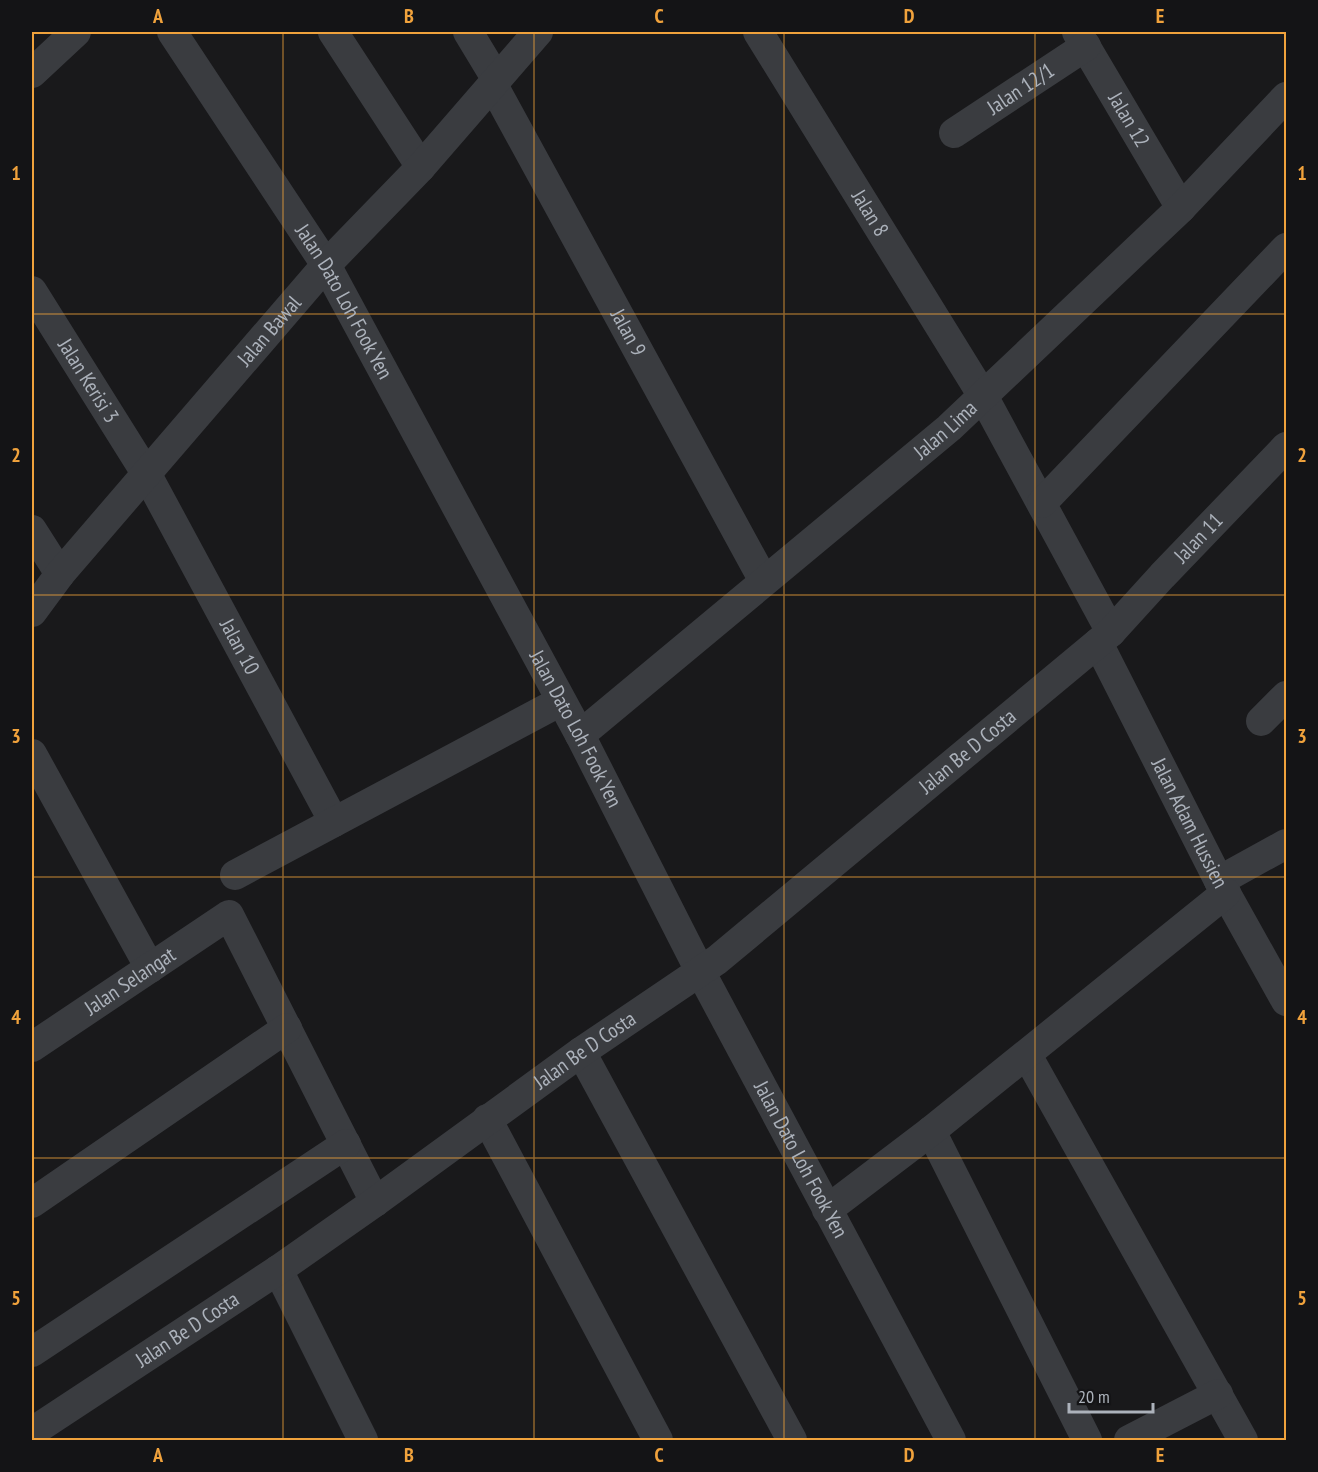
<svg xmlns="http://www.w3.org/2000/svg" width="1318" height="1472" font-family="'PT Sans Narrow',sans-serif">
<rect width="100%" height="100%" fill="#19191b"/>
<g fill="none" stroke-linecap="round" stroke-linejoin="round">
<g stroke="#3a3c40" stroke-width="30">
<path id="s1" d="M172,32L326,265L580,735L700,971L951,1440"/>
<path d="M333,32L421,167"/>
<path d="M468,32L497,80"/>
<path id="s2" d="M758,32L983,396L1111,632"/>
<path id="s3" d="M1077,32L1181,208"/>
<path d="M32,73L76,32"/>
<path id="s4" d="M493,85L764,581"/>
<path id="s5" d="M954,133L1086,46"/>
<path id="s6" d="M32,291L146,473L334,822"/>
<path d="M1042,503L1286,248"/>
<path d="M32,530L60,574"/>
<path id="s7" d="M32,612L60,574L326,265L421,167L538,32"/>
<path id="s8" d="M1098,643L1219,881L1286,1001"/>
<path d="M1261,721L1286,696"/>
<path id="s9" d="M580,735L949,428L1181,208L1286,97"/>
<path d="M32,754L150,968"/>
<path d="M235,875L561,701"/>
<path d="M1219,881L1286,844"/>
<path id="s10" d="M32,1047L229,915L375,1202"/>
<path d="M581,1052L792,1440"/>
<path d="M1027,1055L1243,1440"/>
<path d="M487,1119L658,1440"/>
<path d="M931,1131L1087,1440"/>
<path d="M32,1203L287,1028"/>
<path d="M827,1210L931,1131L1226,893"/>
<path d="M278,1270L363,1440"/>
<path d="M32,1352L346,1144"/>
<path id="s11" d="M32,1432L278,1270L375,1202L581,1052L717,960L1111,632L1162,576L1286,447"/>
<path d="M1129,1440L1218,1394"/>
</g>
</g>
<path fill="none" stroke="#f0a23c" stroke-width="1.5" stroke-opacity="0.55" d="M283,32V1440M534,32V1440M784,32V1440M1035,32V1440M32,314H1286M32,595H1286M32,877H1286M32,1158H1286"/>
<g text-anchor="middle" stroke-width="6" stroke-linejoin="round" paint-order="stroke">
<g font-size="21" fill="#acb2bb" stroke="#141416">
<text dy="7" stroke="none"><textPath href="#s5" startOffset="80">Jalan 12/1</textPath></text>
<text dy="7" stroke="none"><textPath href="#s3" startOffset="102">Jalan 12</textPath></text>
<text dy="7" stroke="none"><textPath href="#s2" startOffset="213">Jalan 8</textPath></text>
<text dy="7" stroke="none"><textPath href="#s1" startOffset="320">Jalan Dato Loh Fook Yen</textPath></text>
<text dy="7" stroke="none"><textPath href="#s7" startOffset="368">Jalan Bawal</textPath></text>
<text dy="7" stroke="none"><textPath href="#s4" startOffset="282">Jalan 9</textPath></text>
<text dy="7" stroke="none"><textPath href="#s6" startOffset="106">Jalan Kerisi 3</textPath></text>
<text dy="7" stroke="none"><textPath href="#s9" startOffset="476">Jalan Lima</textPath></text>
<text dy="7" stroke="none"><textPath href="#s11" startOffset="1473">Jalan 11</textPath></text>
<text dy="7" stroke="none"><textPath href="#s6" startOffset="412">Jalan 10</textPath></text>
<text dy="7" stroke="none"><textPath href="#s1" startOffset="806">Jalan Dato Loh Fook Yen</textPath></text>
<text dy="7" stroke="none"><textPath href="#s11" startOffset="1158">Jalan Be D Costa</textPath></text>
<text dy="7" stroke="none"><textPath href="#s8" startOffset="202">Jalan Adam Hussien</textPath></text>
<text dy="7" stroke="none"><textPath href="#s10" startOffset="118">Jalan Selangat</textPath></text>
<text dy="7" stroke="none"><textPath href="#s11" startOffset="672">Jalan Be D Costa</textPath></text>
<text dy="7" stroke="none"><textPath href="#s1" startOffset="1292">Jalan Dato Loh Fook Yen</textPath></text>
<text dy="7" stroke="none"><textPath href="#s11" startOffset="186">Jalan Be D Costa</textPath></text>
</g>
</g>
<rect width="1318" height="1472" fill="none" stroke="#141416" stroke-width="66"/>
<path d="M1069 1403v9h84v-9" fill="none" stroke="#acb2bb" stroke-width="3"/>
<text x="1078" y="1403" font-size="18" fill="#acb2bb" stroke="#141416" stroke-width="4.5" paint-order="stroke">20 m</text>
<rect x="33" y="33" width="1252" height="1406" fill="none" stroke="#f0a23c" stroke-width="2"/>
<g font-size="20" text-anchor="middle" font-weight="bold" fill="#f0a23c">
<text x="158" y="23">A</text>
<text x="409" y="23">B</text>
<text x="659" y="23">C</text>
<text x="909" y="23">D</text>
<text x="1160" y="23">E</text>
<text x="16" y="180">1</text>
<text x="1302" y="180">1</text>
<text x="16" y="462">2</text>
<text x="1302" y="462">2</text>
<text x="16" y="743">3</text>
<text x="1302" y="743">3</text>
<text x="16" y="1024">4</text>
<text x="1302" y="1024">4</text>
<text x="16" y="1305">5</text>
<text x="1302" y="1305">5</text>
<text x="158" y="1462">A</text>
<text x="409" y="1462">B</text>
<text x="659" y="1462">C</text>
<text x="909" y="1462">D</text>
<text x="1160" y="1462">E</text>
</g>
</svg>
